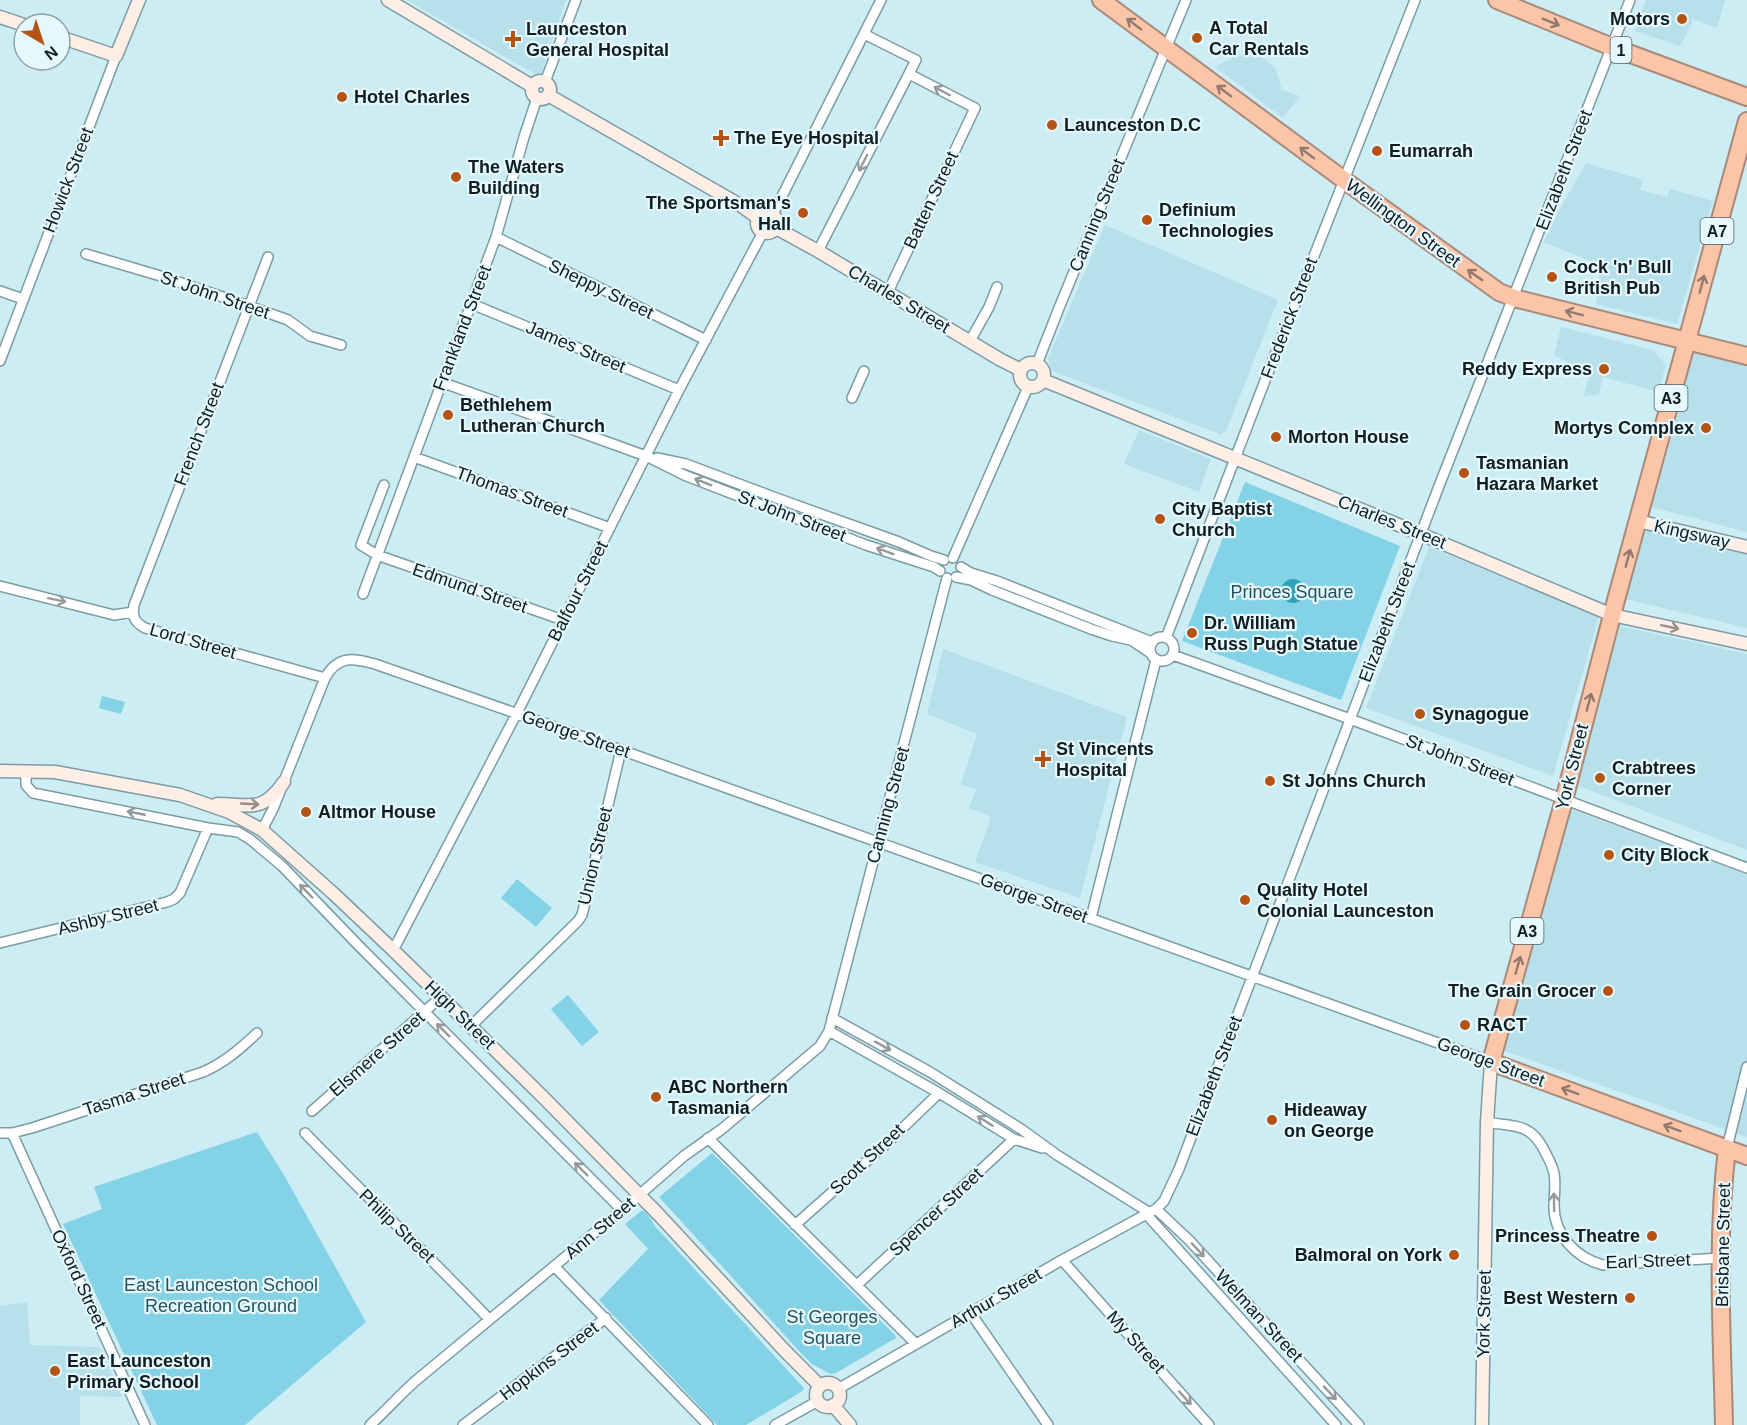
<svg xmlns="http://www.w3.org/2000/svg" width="1747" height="1425" font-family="Helvetica,sans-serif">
<rect width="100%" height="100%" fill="#cdedf5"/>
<path fill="#b7e0ea" d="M407,0H566L540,77Z
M1646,0H1725L1717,28L1692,19V24L1680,46L1635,31Z
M1250,54L1259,55L1275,68L1282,90L1300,96L1283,118L1215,67L1233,57Z
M1586,163L1643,180L1640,190L1667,197L1670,189L1713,201L1677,324L1596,304L1600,265L1544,242L1558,212Z
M1105,225L1278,300L1226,431L1220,434L1052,371L1048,358Z
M1561,327L1653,350L1666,365L1658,392L1603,377L1599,394L1584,396L1589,374L1554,355Z
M1694,351L1747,365V532L1652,507L1681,403Z
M1139,430L1211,459L1199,492L1124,464Z
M1646,524L1747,550V628L1625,599Z
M1429,547L1599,616L1553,776L1366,708Z
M1620,626L1747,654V850L1576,785Z
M943,649L1127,717L1080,898L975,862L991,817L969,808L976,790L961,784L977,734L927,714Z
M1570,809L1747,874V1137L1502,1050Z
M27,1302L30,1345L100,1347L122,1397L80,1396V1425H0V1306Z"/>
<path fill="#83d2e5" d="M1245,482L1400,546L1341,700L1182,641Z
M102,696L125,702L121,714L99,708Z
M517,879L552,908L536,927L501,898Z
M568,995L599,1032L582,1046L551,1009Z
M257,1132L284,1175L366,1322L245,1425H157L63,1224L102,1209L94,1187Z
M712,1153L895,1335L896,1338L836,1373L830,1374L812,1364L800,1352L659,1197Z
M641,1211H644L651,1219L654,1225L803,1387L804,1390L801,1392L746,1425H717L599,1300L648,1249L625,1224Z"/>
<path fill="#2ea3bc" d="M1281 591a12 12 0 1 1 24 0a12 12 0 1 1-24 0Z"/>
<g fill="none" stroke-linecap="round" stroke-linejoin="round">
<g stroke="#7d9ba3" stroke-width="12">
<path id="street" d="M545,82L576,0
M773,214L881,0
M496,237L706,340
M818,251L916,60L864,34
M86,254L164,277L249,306L288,320L310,336L341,345
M268,257L134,605C132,616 134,622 145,628L325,678
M0,291L23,299
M888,292L975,108L909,74
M472,304L679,390
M970,341L989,307L997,287
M0,361L116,56
M1037,364L1059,308L1186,0
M441,382L646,456L684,475L769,508L866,545L934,567L940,571
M852,398L864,371
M414,457L610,528
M657,458L686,464L779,499L899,542L931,556L944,560
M384,485L361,545L377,555L563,620
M953,558L1028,387
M961,567L971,573L997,581L1152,642
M956,577L971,580L992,590L1091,629L1112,636L1131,640L1149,652
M0,586L114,615L133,612
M363,594L496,237L524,137L537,98
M1150 649a12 12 0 1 1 24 0a12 12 0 1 1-24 0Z
M1166,638L1271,365L1415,0
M1173,655L1350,719L1747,868
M26,771V785L33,793L208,828L238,832L251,840L282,866L360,947L622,1210
M262,830L273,809L325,678C338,655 353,658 375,664L621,750L1491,1062
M1091,918L1156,660
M0,943L167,902L174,899L180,893L208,828
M392,949L397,943L520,707L679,390L763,232
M832,1018L930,1072L1021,1129L1057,1155L1150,1213
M471,1026L578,921L582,915L621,750
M829,1031L939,1093L1014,1139L1042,1148
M312,1111L441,997
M1487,1122C1500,1125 1517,1124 1528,1131C1535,1135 1539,1141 1543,1148C1547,1156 1552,1164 1554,1173C1556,1184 1554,1195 1554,1206C1554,1235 1576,1258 1603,1265L1721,1258
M0,1133H12L32,1128L203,1072C224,1063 240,1049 257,1033
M12,1133L145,1425
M305,1133C366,1196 429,1256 489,1319
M708,1138L915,1343
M1727,1148L1747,1067
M1156,1209L1189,1240L1359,1425
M1147,1215L1336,1425
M795,1225L885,1145L939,1093
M1062,1260L1209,1425
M554,1266L708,1425
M857,1285L1014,1139
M970,1312L1048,1425
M838,1389L1062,1260L1156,1209L1164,1201L1179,1169L1439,486L1630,0
M370,1425C387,1410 401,1393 419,1378L622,1210L684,1156L722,1129L820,1046L829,1031L947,578
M463,1425L606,1318
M775,1425L818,1401"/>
</g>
<g stroke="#7d9ba3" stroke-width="15">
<path id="secondary" d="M388,0L532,86
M0,17L24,25
M60,37L116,56L139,0
M532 90a9 9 0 1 1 18 0a9 9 0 1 1-18 0Z
M548,95L740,205L758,218
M757 223a10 10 0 1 1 20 0a10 10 0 1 1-20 0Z
M776,228L818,251L1001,360L1021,370
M1020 375a12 12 0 1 1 24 0a12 12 0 1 1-24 0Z
M1043,380L1411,530L1612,615L1747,644
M1638,521L1747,547
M0,771L55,772L180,795L229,812L262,830L334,894L392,949L544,1098L659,1215L785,1351L820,1386
M217,804C250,804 262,814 284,782
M816 1395a12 12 0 1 1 24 0a12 12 0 1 1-24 0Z
M833,1405L850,1425
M1482,1425L1487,1122L1491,1062"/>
</g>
<g stroke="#a98a79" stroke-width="20">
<path id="highway" d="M1101,0L1344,180L1499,292L1514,298L1747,356
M1497,0L1612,47L1747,97
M1747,121L1616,600L1564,800L1491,1062L1747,1156
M1724,1425C1722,1333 1716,1240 1727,1148"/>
</g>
<use href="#street" stroke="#fff" stroke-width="9"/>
<use href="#secondary" stroke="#feeee5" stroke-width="12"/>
<use href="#highway" stroke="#fbc5a9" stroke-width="16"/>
</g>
<defs><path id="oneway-shaft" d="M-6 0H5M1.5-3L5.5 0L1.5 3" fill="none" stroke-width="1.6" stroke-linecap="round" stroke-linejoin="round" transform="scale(1.5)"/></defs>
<g stroke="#92796b">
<use href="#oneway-shaft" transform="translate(1551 22) rotate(22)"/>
<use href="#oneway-shaft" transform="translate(1134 24) rotate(-143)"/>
<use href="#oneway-shaft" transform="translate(1224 91) rotate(-143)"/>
<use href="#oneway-shaft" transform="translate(1307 153) rotate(-143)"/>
<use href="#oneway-shaft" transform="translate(1475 275) rotate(-145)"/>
<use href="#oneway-shaft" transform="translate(1702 284) rotate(-75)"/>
<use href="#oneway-shaft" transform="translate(1574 313) rotate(-166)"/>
<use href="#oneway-shaft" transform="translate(1628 558) rotate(-75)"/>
<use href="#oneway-shaft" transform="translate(1589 702) rotate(-75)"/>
<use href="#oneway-shaft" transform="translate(1518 965) rotate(-74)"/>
<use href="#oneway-shaft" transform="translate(1570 1091) rotate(-160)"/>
<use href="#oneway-shaft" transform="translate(1672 1128) rotate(-160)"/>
</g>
<g stroke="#94999b">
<use href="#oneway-shaft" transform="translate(942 91) rotate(-152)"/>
<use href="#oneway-shaft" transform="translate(863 163) rotate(117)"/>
<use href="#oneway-shaft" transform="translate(703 482) rotate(-158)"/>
<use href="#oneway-shaft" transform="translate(885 551) rotate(-160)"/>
<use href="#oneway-shaft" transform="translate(57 600) rotate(12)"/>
<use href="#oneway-shaft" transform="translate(136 813) rotate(-169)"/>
<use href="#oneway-shaft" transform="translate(306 891) rotate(-134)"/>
<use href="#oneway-shaft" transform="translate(443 1030) rotate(-135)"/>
<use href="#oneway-shaft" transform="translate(883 1046) rotate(29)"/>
<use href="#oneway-shaft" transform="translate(985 1121) rotate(-148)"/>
<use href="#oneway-shaft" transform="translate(581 1169) rotate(-135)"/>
<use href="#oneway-shaft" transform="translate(1554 1202) rotate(-91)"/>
<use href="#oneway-shaft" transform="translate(1198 1250) rotate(47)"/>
<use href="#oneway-shaft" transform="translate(1330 1393) rotate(47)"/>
<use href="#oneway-shaft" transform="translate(1185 1398) rotate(48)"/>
</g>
<g stroke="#93908c">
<use href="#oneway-shaft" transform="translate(1670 627) rotate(12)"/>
<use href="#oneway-shaft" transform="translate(250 804) rotate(3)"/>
</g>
<g fill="#b45312" stroke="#e4f8fd" stroke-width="2">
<circle cx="1682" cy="19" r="6"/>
<circle cx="1197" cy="38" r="6"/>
<path d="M510 30h6v6h6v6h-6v6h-6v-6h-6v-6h6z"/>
<circle cx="342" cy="97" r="6"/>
<circle cx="1052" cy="125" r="6"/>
<path d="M718 129h6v6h6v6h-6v6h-6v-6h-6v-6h6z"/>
<circle cx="1377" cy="151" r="6"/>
<circle cx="456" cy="177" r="6"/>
<circle cx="803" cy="213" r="6"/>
<circle cx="1147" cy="220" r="6"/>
<circle cx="1552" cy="277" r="6"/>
<circle cx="1604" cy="369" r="6"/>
<circle cx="448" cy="415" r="6"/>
<circle cx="1706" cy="428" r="6"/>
<circle cx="1276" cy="437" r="6"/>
<circle cx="1464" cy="473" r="6"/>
<circle cx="1160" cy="519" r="6"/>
<circle cx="1192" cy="633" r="6"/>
<circle cx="1420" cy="714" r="6"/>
<path d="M1040 750h6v6h6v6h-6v6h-6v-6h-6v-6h6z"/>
<circle cx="1600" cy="778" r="6"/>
<circle cx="1270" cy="781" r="6"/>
<circle cx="306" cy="812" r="6"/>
<circle cx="1609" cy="855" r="6"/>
<circle cx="1245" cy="900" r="6"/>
<circle cx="1608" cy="991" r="6"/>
<circle cx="1465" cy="1025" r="6"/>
<circle cx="656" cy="1097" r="6"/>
<circle cx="1272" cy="1120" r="6"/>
<circle cx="1652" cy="1236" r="6"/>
<circle cx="1454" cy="1255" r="6"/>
<circle cx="1630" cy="1298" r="6"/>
<circle cx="55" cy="1371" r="6"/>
</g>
<g text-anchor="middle" stroke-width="4.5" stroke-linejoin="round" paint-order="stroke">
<g fill="#e4f8fd" stroke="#505f62" stroke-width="1.5">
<rect x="1610.5" y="37" width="21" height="26" rx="4.5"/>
<rect x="1700.5" y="218" width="33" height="26" rx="4.5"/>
<rect x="1654.5" y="385" width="33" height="26" rx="4.5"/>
<rect x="1510.5" y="918" width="33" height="26" rx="4.5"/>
</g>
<g font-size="16" font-weight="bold" fill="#111d20">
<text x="1621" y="56">1</text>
<text x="1717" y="237">A7</text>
<text x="1671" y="404">A3</text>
<text x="1527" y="937">A3</text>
</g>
<g font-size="18" font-weight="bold" fill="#111d20" stroke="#e4f8fd" text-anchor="start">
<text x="1670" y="25" text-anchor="end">Motors</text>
<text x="1209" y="34">A Total<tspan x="1209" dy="21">Car Rentals</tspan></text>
<text x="526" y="35">Launceston<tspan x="526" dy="21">General Hospital</tspan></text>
<text x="354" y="103">Hotel Charles</text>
<text x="1064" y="131">Launceston D.C</text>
<text x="734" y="144">The Eye Hospital</text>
<text x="1389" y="157">Eumarrah</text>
<text x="468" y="173">The Waters<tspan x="468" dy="21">Building</tspan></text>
<text x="791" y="209" text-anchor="end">The Sportsman's<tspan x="791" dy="21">Hall</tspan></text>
<text x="1159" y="216">Definium<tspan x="1159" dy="21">Technologies</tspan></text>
<text x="1564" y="273">Cock 'n' Bull<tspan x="1564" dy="21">British Pub</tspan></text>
<text x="1592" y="375" text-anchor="end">Reddy Express</text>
<text x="460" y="411">Bethlehem<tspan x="460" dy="21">Lutheran Church</tspan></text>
<text x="1694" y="434" text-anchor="end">Mortys Complex</text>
<text x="1288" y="443">Morton House</text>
<text x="1476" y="469">Tasmanian<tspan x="1476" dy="21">Hazara Market</tspan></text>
<text x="1172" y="515">City Baptist<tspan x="1172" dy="21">Church</tspan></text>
<text x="1204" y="629">Dr. William<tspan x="1204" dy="21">Russ Pugh Statue</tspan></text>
<text x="1432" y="720">Synagogue</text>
<text x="1056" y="755">St Vincents<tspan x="1056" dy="21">Hospital</tspan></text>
<text x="1612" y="774">Crabtrees<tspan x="1612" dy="21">Corner</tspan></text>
<text x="1282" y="787">St Johns Church</text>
<text x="318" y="818">Altmor House</text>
<text x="1621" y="861">City Block</text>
<text x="1257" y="896">Quality Hotel<tspan x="1257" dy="21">Colonial Launceston</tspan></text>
<text x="1596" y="997" text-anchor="end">The Grain Grocer</text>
<text x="1477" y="1031">RACT</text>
<text x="668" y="1093">ABC Northern<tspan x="668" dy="21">Tasmania</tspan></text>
<text x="1284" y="1116">Hideaway<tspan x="1284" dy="21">on George</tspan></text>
<text x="1640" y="1242" text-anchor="end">Princess Theatre</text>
<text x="1442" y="1261" text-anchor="end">Balmoral on York</text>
<text x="1618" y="1304" text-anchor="end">Best Western</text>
<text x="67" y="1367">East Launceston<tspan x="67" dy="21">Primary School</tspan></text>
</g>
<g font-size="18" fill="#111d20" stroke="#e4f8fd">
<text transform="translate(1564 170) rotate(-69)" y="6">Elizabeth Street</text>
<text transform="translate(68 180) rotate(-69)" y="6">Howick Street</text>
<text transform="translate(931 200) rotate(-65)" y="6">Batten Street</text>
<text transform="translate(1097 215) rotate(-68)" y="6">Canning Street</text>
<text transform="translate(1403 223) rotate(36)" y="6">Wellington Street</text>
<text transform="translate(601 289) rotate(26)" y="6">Sheppy Street</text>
<text transform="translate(215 295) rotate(19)" y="6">St John Street</text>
<text transform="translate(899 299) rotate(31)" y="6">Charles Street</text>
<text transform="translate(1289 318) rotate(-69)" y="6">Frederick Street</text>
<text transform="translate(462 328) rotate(-69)" y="6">Frankland Street</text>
<text transform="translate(576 347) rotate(23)" y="6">James Street</text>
<text transform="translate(199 434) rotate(-69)" y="6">French Street</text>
<text transform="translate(512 492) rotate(20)" y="6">Thomas Street</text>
<text transform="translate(792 516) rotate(21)" y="6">St John Street</text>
<text transform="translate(1392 522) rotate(22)" y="6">Charles Street</text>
<text transform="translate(1692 534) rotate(13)" y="6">Kingsway</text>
<text transform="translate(470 588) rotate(19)" y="6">Edmund Street</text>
<text transform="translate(578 591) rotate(-63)" y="6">Balfour Street</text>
<text transform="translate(1387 622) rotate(-69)" y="6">Elizabeth Street</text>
<text transform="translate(193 641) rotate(16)" y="6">Lord Street</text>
<text transform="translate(576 734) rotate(19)" y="6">George Street</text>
<text transform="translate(1460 760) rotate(21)" y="6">St John Street</text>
<text transform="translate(1572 767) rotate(-76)" y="6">York Street</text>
<text transform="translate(888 805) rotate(-75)" y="6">Canning Street</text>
<text transform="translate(595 856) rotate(-77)" y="6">Union Street</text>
<text transform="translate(1034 898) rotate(20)" y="6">George Street</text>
<text transform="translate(108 917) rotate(-14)" y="6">Ashby Street</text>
<text transform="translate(460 1015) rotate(44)" y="6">High Street</text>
<text transform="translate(377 1054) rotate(-41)" y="6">Elsmere Street</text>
<text transform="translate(1491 1062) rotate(20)" y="6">George Street</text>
<text transform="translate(1214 1076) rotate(-69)" y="6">Elizabeth Street</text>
<text transform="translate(134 1094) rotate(-18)" y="6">Tasma Street</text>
<text transform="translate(867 1159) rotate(-43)" y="6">Scott Street</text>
<text transform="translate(936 1212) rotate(-43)" y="6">Spencer Street</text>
<text transform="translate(397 1226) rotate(44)" y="6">Philip Street</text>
<text transform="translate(600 1228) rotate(-40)" y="6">Ann Street</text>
<text transform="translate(1723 1245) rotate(-89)" y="6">Brisbane Street</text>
<text transform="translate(1648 1261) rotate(-2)" y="6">Earl Street</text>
<text transform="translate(79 1279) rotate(65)" y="6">Oxford Street</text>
<text transform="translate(996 1298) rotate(-30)" y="6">Arthur Street</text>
<text transform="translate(1484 1314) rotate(-89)" y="6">York Street</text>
<text transform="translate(1259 1316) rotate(47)" y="6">Welman Street</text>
<text transform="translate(1136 1342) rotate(48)" y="6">My Street</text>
<text transform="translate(549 1361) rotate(-37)" y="6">Hopkins Street</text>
</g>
<g font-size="18" fill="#23535e" stroke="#e4f8fd">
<text x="1292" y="598">Princes Square</text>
<text x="221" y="1291">East Launceston School<tspan x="221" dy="21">Recreation Ground</tspan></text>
<text x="832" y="1323">St Georges<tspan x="832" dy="21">Square</tspan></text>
</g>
</g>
<g transform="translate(42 42) rotate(141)"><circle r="28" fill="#e4f8fd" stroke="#90a0a5" stroke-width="1.5"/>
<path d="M0-4.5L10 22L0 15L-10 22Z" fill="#b45312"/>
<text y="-9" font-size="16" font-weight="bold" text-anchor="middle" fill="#111d20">N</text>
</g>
</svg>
